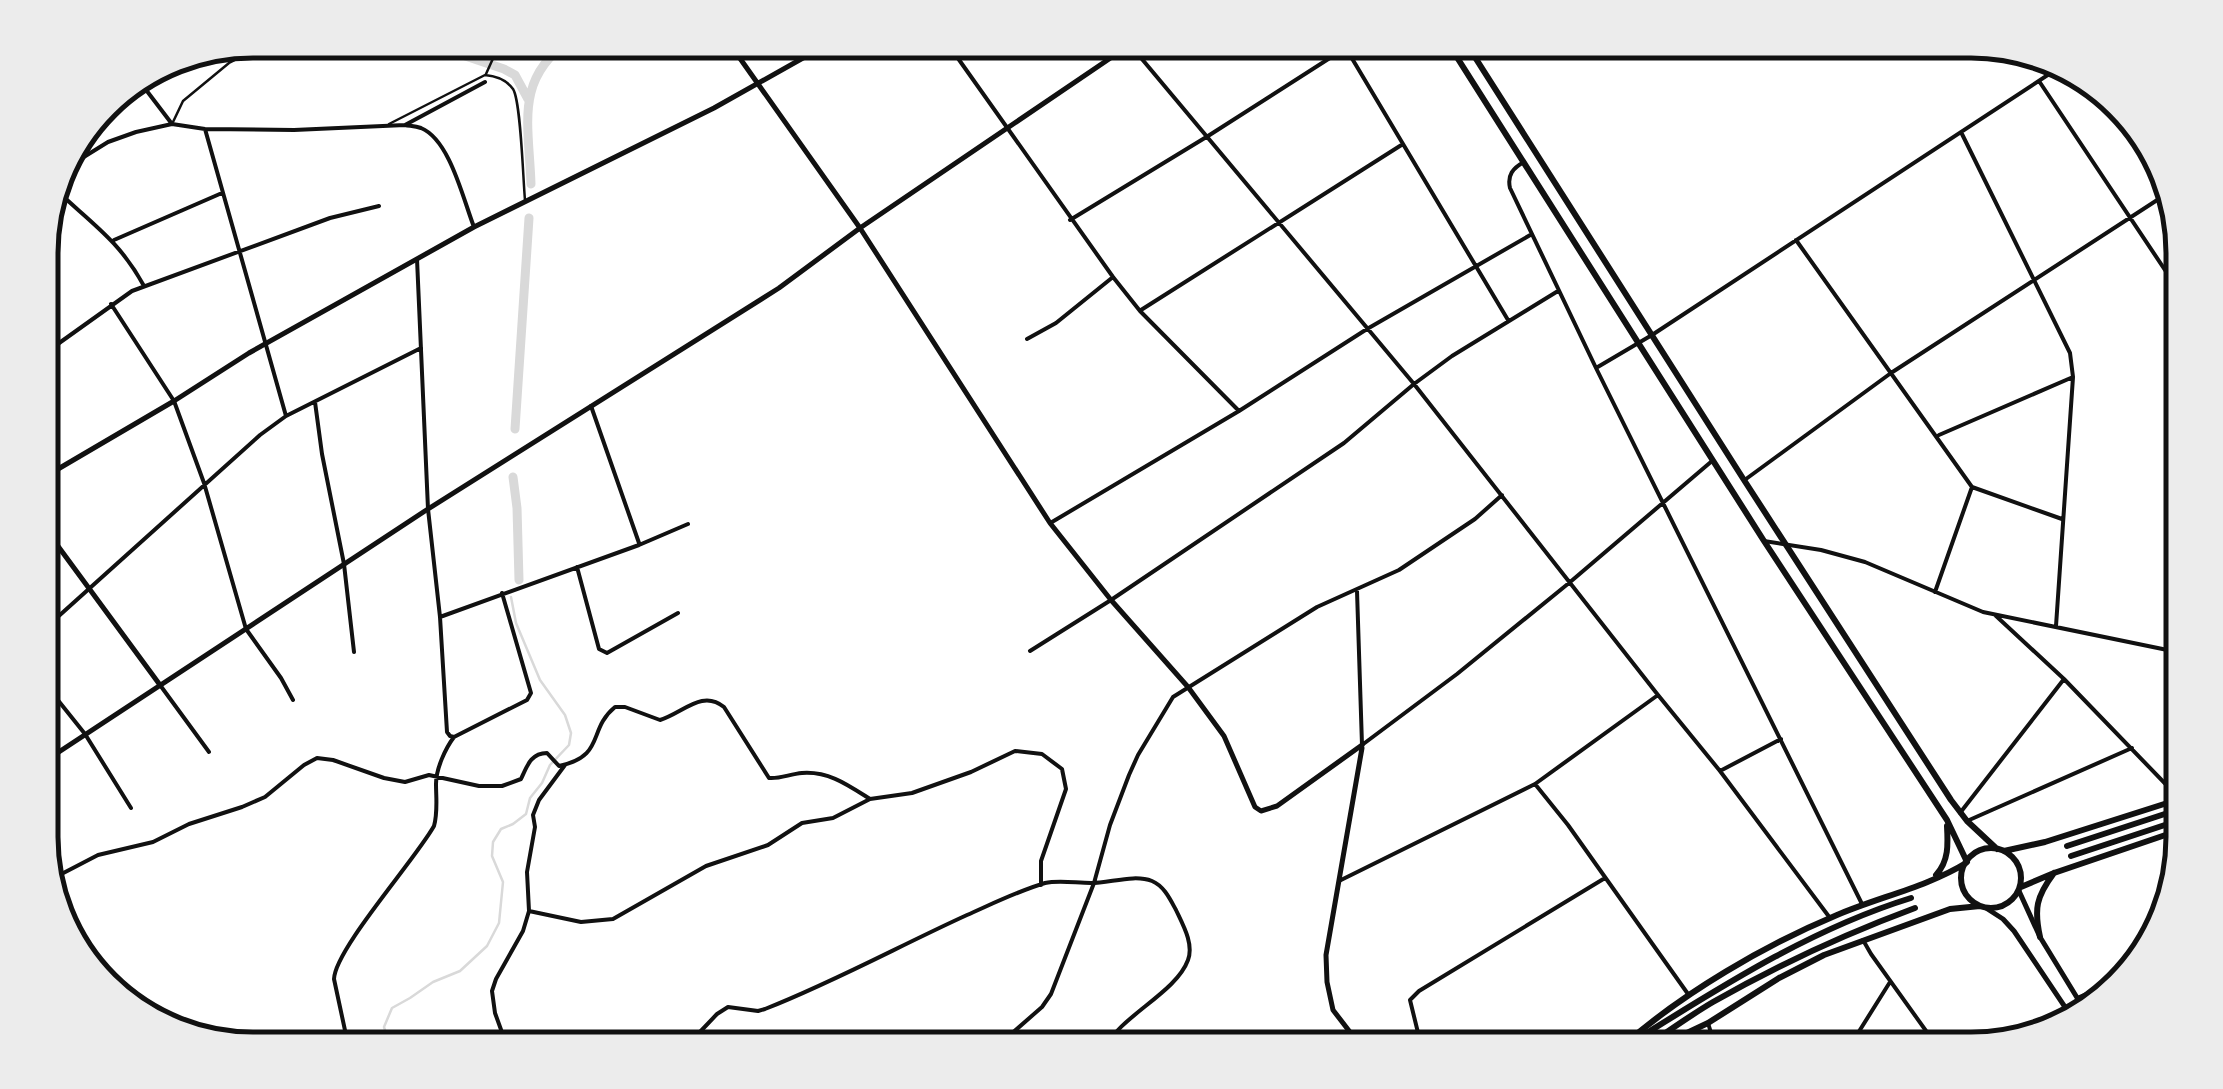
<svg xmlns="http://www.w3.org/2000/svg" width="2223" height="1089" font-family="Raleway,sans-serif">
<rect width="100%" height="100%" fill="#fff"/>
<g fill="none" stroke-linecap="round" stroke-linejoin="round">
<path stroke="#d9d9d9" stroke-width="2.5" d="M391,1049L384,1027L392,1008L410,998L433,982L460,971L487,946L499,923L503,882L492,856L493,842L501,829L513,824L526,814L530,798L542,783L550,765L569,745L571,733L565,715L540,680L516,623L511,597"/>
<path stroke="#d9d9d9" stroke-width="9" d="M418,40L504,69L515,75L528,99
M531,184C529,124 514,79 570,40
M515,429L529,218
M513,477L517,508L519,580"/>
<path stroke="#111" stroke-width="2.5" d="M458,40L494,54
M487,40L497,48L496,53
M257,53L261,40
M486,74L495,54C523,64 527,55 549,40
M173,122L183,101L229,63L239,58L290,48L302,44L331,40
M389,124L485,75C496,76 506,79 513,89C521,101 523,180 525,200"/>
<path stroke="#111" stroke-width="4" d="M945,40L1113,277L1140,311L1239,411
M1126,40L1414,384L1658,695L1720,771L1830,918
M1341,40L1508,320
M137,78L172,124
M2039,81L2181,294
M405,125L485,82
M205,129L286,416
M1961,132L2070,353L2073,377L2056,626
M1524,162C1513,168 1507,175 1510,188L1596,368L1862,904
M58,173L108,142L136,132L172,124L205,129L294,130L405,125C410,126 415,126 421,128C450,140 463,199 474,227
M54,188C91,223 119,240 144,286
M1070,220L1208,136L1358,40
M114,240L222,193
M1796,240L1972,487L1935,592
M417,259L428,509L440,617L447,732L450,736L454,737
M111,304L174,401L204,483L246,629L281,678L293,700
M1141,310L1403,144
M1027,339L1056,323L1113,277
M41,356L132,291L330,218L379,206
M1596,368L1652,335L2066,63
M315,402L322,454L344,564L354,652
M591,406L639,543
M1939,435L2073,377
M1746,479L1891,373L2168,193
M1972,487L2062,519
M1052,522L1239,411L1367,329L1532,234
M1764,541L1821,550L1865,562L1983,612L2182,653
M577,567L599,649L607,653L678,613
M1357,591L1362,745
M1995,615L2064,679L2180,799
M440,617L639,545L688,524
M41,632L260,435L286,416L421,348
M1030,651L1111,600L1344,443L1414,384L1452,356L1558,291
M2180,653L2182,620
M41,679L85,734L131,808
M160,685L209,752
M1362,745L1457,674L1569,583L1712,461
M1720,771L1781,739
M1535,784L1568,825L1688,994
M1960,813L2064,679
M1967,821L2132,748
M48,881L98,855L153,842L189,824L242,807L265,797L304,765L317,758L333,760L384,778L405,782L429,775L479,786H502L521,779C527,766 531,753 547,753L559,766C606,756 587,730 615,707H625L660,720C683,713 702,689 724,707L769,778C780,779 790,774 802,773C829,771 848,785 870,799
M1339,881L1535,784L1658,695
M529,911L581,922L613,919L706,866L768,845L802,823L833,818L870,799L912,793L971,772L1015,751L1042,754L1062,769L1066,789L1041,861V885
M1863,940L1871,954L1939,1049
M2077,998L2115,982
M1708,1023L1716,1049
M349,1049L334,979C335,949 415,860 434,826C438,812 436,798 436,784C436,769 445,749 454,737L527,700L531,693L502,593
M508,1049L495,1013L492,991L496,979L523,931L529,911L527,872L535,827L533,815L539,800L565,765
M669,1049L698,1034L717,1014L728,1007L758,1011L765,1009C834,982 899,946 967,915C992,904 1018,891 1045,883C1059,880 1076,883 1091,883C1110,883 1134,874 1152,881C1164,886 1170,899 1176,910C1183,925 1194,944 1188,960C1176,993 1120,1016 1104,1049
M994,1049L1042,1007L1051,994L1094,883L1110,825L1129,775L1138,755L1173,697L1317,607L1399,570L1475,519L1502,495
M1422,1049L1410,1000L1419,991L1605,878
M1848,1049L1890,982"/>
<path stroke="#111" stroke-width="5" d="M727,40L860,228L1050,523L1111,600L1188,687L1224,736L1255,807L1261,811L1277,806L1362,745
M41,479L174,401L249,353L474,227L714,108L835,40
M41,523L160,685
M1362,748L1326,955L1327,982L1333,1010L1363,1049
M42,763L428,509L779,288L860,228L1137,40"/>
<path stroke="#111" stroke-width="5" d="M2019,891L2040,937L2087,1014
M1986,908L2003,919L2014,931L2073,1019"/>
<path stroke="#111" stroke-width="6" d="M1446,40L1764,541L1947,820L1967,862
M1464,40L1744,480L1951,800L1967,821L1997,849
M1961 878a30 30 0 1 1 60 0a30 30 0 1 1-60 0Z
M2004,851L2045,842L2183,798
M1936,875C1949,861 1948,844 1947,826
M2021,887L2054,873L2183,829
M2040,937C2034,909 2036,897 2054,873
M1625,1044C1683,993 1765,945 1837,915C1879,897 1927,887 1966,863
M1653,1049L1708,1023L1779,978L1824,955L1950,909L1980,906"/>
<path stroke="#111" stroke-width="6" d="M2067,846L2183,808
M2071,856L2183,819
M1621,1049C1713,992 1807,930 1911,898
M1642,1049C1666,1033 1689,1016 1713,1002C1778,965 1845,934 1915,908"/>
</g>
<path d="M0 0H2223V1089H0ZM253 58H1971A195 195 0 0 1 2166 253V837A195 195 0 0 1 1971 1032H253A195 195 0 0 1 58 837V253A195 195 0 0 1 253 58Z" fill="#ececec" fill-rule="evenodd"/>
<path fill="none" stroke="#111" stroke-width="5" d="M253 58H1971A195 195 0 0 1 2166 253V837A195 195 0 0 1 1971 1032H253A195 195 0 0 1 58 837V253A195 195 0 0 1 253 58Z"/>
</svg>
